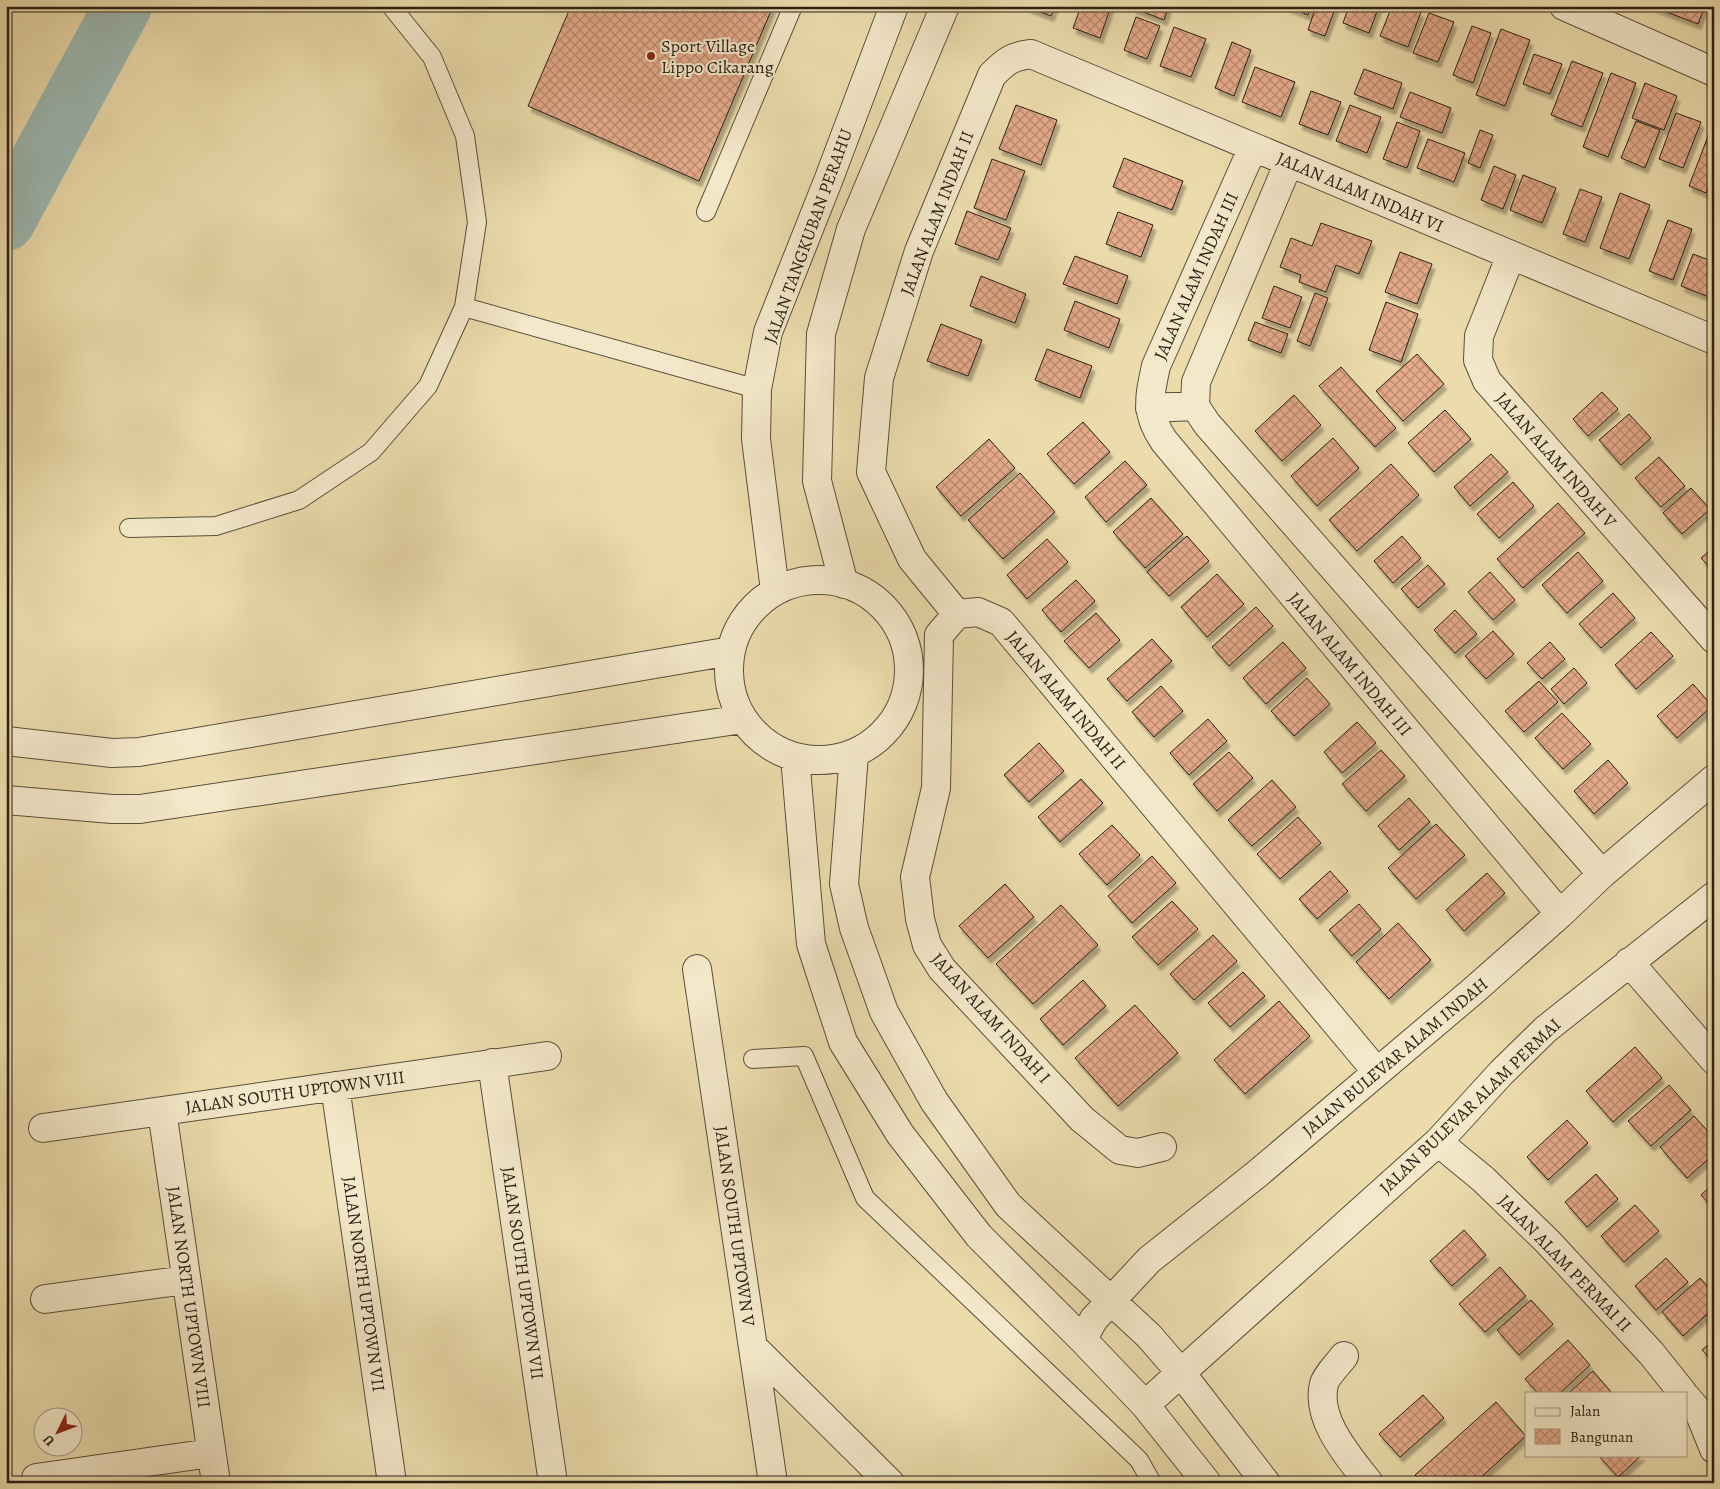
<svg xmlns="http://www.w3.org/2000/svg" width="1720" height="1489" font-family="Alegreya,serif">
<defs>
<pattern id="building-cross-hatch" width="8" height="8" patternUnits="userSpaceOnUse" patternTransform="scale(1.25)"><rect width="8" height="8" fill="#e4aa8a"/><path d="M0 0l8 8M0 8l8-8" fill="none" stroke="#b98a70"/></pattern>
<filter id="shadow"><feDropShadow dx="3" dy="5.5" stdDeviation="1" flood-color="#0004"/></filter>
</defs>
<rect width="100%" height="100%" fill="#ecdcac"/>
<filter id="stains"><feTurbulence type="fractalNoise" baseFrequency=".004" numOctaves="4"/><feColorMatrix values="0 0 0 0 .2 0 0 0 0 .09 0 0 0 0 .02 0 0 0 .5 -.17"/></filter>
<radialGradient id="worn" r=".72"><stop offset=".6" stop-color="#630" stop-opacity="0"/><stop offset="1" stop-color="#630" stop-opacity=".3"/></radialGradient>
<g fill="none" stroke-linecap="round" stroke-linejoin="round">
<path stroke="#9cb9b3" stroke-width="58" d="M6,222L123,6"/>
</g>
<path fill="url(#building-cross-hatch)" stroke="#2a2017" filter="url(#shadow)" d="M571,6H773L699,181L528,106Z
M1025,6H1055L1051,16Z
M1081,6H1111L1100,38L1073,28Z
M1133,6H1169L1164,20L1133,8Z
M1286,6H1311L1308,15Z
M1316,6H1336L1325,36L1308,30Z
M1349,6H1379L1369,33L1343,23Z
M1392,6H1406L1421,12L1408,47L1380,36Z
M1651,6H1705L1698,24Z
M1429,13L1454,22L1438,62L1413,53Z
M1136,17L1160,26L1147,59L1124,50Z
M1472,26L1491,33L1473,83L1453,75Z
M1174,27L1206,39L1191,77L1160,66Z
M1501,29L1530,40L1505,106L1476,95Z
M1232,42L1251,50L1234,96L1215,88Z
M1534,54L1562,64L1550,94L1523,84Z
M1572,61L1603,73L1582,127L1551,115Z
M1255,67L1295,82L1281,117L1242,102Z
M1364,69L1402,83L1393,109L1354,94Z
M1611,73L1636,83L1608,157L1583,147Z
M1645,83L1677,96L1664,130L1632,118Z
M1311,91L1341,102L1328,135L1299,124Z
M1410,92L1451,108L1442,133L1400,117Z
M1016,105L1057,120L1041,165L999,149Z
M1350,105L1381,117L1367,153L1336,141Z
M1676,113L1701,122L1683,168L1659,159Z
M1636,121L1660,130L1645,168L1621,158Z
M1397,122L1420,131L1407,168L1383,159Z
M1713,123L1714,173L1706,193L1689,186Z
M1480,130L1493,135L1480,168L1468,163Z
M1428,139L1465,153L1454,182L1417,168Z
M1124,158L1183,181L1172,210L1113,187Z
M992,159L1025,171L1006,220L974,208Z
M1494,166L1516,175L1503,209L1481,200Z
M1523,175L1556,188L1542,223L1510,210Z
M1580,189L1602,197L1585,242L1563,234Z
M1620,193L1650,205L1629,259L1600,248Z
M967,211L1011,228L998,260L955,244Z
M1118,212L1153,225L1141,257L1106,244Z
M1668,220L1692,229L1673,280L1649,271Z
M1321,223L1372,241L1359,274L1336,265L1326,292L1299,282L1301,275L1280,267L1291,238L1312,246Z
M1400,252L1432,264L1417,304L1385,292Z
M1693,254L1714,262V299L1681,286Z
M1075,256L1128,276L1117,304L1063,284Z
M981,276L1026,294L1015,323L970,306Z
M1274,286L1302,297L1290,328L1262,318Z
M1315,293L1328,298L1310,346L1297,341Z
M1075,301L1120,319L1109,348L1064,330Z
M1386,302L1418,314L1401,362L1369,350Z
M1255,322L1288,334L1281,353L1248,340Z
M941,324L982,340L968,376L927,361Z
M1047,349L1092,366L1080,398L1035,380Z
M1417,354L1444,384L1403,421L1376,391Z
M1341,367L1396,428L1375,447L1319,386Z
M1602,392L1618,409L1588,436L1573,419Z
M1294,395L1321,425L1282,461L1255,431Z
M1445,410L1471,439L1434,472L1408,443Z
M1629,414L1651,438L1621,465L1599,440Z
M1083,422L1110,452L1074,484L1047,454Z
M1333,438L1359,468L1317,506L1291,476Z
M989,439L1015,468L961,516L936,487Z
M1491,454L1508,472L1470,506L1454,487Z
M1659,457L1685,486L1661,507L1635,478Z
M1125,461L1147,485L1106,522L1085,497Z
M1391,464L1419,495L1357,551L1329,520Z
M1020,473L1055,512L1003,559L968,520Z
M1513,482L1534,506L1499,538L1477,514Z
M1691,488L1710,509L1682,534L1663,513Z
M1151,498L1183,534L1145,568L1113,532Z
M1558,503L1585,533L1523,588L1497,559Z
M1187,536L1209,561L1169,596L1147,572Z
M1402,536L1421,558L1393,583L1374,561Z
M1047,539L1068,562L1027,599L1007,575Z
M1714,547V572L1701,558Z
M1578,552L1603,581L1567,613L1542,585Z
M1428,565L1445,584L1418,608L1401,589Z
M1490,572L1515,600L1493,620L1468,592Z
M1217,574L1244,604L1207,637L1181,607Z
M1076,580L1095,601L1061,632L1042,610Z
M1613,593L1635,618L1601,648L1579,624Z
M1256,607L1273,626L1229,666L1212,647Z
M1455,610L1477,634L1455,653L1434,630Z
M1096,613L1120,640L1089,668L1064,641Z
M1493,631L1514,654L1486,679L1465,656Z
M1651,632L1673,656L1636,689L1615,665Z
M1152,639L1172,661L1127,701L1107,679Z
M1283,642L1306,668L1266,704L1243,678Z
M1550,642L1565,659L1542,679L1527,663Z
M1574,668L1587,683L1564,704L1551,689Z
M1307,678L1330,704L1294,736L1271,711Z
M1539,681L1558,702L1524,732L1505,711Z
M1693,684L1712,706L1677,738L1657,716Z
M1161,686L1183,711L1154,737L1132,712Z
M1562,713L1591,744L1563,769L1535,738Z
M1208,719L1227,741L1189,775L1170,753Z
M1357,722L1376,743L1342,773L1324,752Z
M1039,743L1064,771L1029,802L1004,775Z
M1381,750L1405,776L1366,811L1342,784Z
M1229,752L1253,778L1217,811L1193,784Z
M1608,760L1628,783L1594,814L1574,791Z
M1081,779L1103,803L1060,842L1038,817Z
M1272,780L1296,807L1252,846L1228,820Z
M1409,798L1430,822L1399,850L1378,826Z
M1298,817L1321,843L1280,879L1257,854Z
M1436,824L1465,855L1416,899L1388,868Z
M1112,825L1140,855L1107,885L1079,854Z
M1152,856L1176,883L1132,923L1108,896Z
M1330,871L1348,891L1317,919L1299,899Z
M1487,873L1505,893L1464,931L1446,910Z
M1005,884L1034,917L988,958L959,926Z
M1172,901L1198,929L1158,965L1132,937Z
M1359,904L1381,929L1352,956L1329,930Z
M1061,905L1098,945L1033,1004L996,964Z
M1398,923L1431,960L1389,999L1356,962Z
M1213,935L1237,961L1194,1000L1170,974Z
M1243,972L1265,996L1230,1027L1208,1003Z
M1083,980L1106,1006L1063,1045L1040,1019Z
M1279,1001L1310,1036L1245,1094L1214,1060Z
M1135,1005L1178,1053L1118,1106L1075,1058Z
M1635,1047L1662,1078L1613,1122L1586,1091Z
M1669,1085L1691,1110L1651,1146L1628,1121Z
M1694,1116L1714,1138V1154L1687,1178L1660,1147Z
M1567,1120L1588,1143L1548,1180L1527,1157Z
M1596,1174L1618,1199L1587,1227L1565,1202Z
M1714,1183V1209L1701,1195Z
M1635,1205L1659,1231L1624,1262L1601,1236Z
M1464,1230L1486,1255L1452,1286L1430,1261Z
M1666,1258L1688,1282L1656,1310L1635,1286Z
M1500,1267L1526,1296L1485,1332L1459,1304Z
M1700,1278L1714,1293V1308L1683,1336L1662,1312Z
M1531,1300L1553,1324L1519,1355L1497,1330Z
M1568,1340L1590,1365L1560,1393H1538L1525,1379Z
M1714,1340V1363L1702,1350Z
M1593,1371L1612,1393H1569Z
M1423,1395L1444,1418L1400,1457L1379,1434Z
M1496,1402L1526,1436L1475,1483H1422L1415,1475Z
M1598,1455H1642L1618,1477Z"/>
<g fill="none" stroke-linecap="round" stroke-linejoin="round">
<g stroke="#5a4f3c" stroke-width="20">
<path id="lane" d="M706,212L793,6
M464,307L757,389
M129,528L216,526L299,500L371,452L428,386L464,307L477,222L465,136L432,57L391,6
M753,1059L804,1056L865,1198L1139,1460L1152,1483"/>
</g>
<g stroke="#5a4f3c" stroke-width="30">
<path id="street" d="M1564,6L1714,72
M1253,147L1156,366C1149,398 1145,413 1164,441L1560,914
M1289,162L1196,382L1195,406L1207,424L1602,874
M1511,255L1479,336L1478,360L1487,381L1714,639
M1150,408L1195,406
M729 670a90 90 0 1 1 180 0a90 90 0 1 1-180 0Z
M844,584L817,481L821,334L851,229L945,6
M775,591L756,439L757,389L768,332L828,181L894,6
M957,614L912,559L871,472L879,378L919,251L992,75C1005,62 1012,56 1031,54L1714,340
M957,614L939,635L936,788L915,877L920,919L927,945L942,969L1082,1119L1120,1150L1138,1153L1162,1147
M957,614L978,612L1001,622L1377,1072
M6,741L112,753L139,752L731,651
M854,754L844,884L854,928L884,1012L934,1101L1008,1205L1149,1336L1181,1373L1266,1483
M795,757L811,944L843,1042L900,1134L979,1236L1084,1341L1145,1405L1207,1483
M6,800L112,809H140L743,719
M1629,962L1714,1060
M697,969L773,1483
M492,1063L553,1483
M335,1086L392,1483
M162,1111L216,1483
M43,1128L547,1056
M1438,1142L1483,1179L1547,1241L1651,1353L1683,1393
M45,1299L186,1280
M1084,1341L1086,1333L1094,1319L1149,1260L1257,1174L1473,991L1560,914L1602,874L1714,779
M753,1347L890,1483
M1344,1356C1339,1363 1326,1376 1324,1384C1315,1420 1350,1458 1369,1483
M1686,1397L1699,1412L1714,1449
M1145,1405L1438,1142L1501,1073L1546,1029L1714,896
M36,1478L211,1453"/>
</g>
<use href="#lane" stroke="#f3e8c9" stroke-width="18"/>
<use href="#street" stroke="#f3e8c9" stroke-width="28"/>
</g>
<circle fill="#8f2418" stroke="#f3e8c9" stroke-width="2" cx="651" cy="56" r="5"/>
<g text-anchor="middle" stroke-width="4" stroke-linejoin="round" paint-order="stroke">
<g font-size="18" fill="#2a2017" stroke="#f3e8c9" text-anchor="start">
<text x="661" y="52">Sport Village<tspan x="661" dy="21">Lippo Cikarang</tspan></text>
</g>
<g font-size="18" fill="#2a2017" stroke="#f3e8c9">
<text transform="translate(1360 192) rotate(23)" y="6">JALAN ALAM INDAH VI</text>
<text transform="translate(937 213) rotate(-69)" y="6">JALAN ALAM INDAH II</text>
<text transform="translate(808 236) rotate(-70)" y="6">JALAN TANGKUBAN PERAHU</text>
<text transform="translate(1196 276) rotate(-66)" y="6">JALAN ALAM INDAH III</text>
<text transform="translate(1556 460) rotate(49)" y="6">JALAN ALAM INDAH V</text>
<text transform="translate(1350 664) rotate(50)" y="6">JALAN ALAM INDAH III</text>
<text transform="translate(1066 700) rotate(50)" y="6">JALAN ALAM INDAH II</text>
<text transform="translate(991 1018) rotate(48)" y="6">JALAN ALAM INDAH I</text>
<text transform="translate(1395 1057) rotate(-40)" y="6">JALAN BULEVAR ALAM INDAH</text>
<text transform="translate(295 1092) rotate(-8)" y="6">JALAN SOUTH UPTOWN VIII</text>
<text transform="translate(1470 1106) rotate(-44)" y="6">JALAN BULEVAR ALAM PERMAI</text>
<text transform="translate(735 1226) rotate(82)" y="6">JALAN SOUTH UPTOWN V</text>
<text transform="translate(1565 1263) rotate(46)" y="6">JALAN ALAM PERMAI II</text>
<text transform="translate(523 1273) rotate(82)" y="6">JALAN SOUTH UPTOWN VII</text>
<text transform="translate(364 1284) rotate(82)" y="6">JALAN NORTH UPTOWN VII</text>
<text transform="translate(189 1297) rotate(82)" y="6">JALAN NORTH UPTOWN VIII</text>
</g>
</g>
<rect width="1720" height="1489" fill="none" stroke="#ecdcac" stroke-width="25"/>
<rect x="8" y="8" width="1705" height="1474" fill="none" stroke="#2a2017" stroke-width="2.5"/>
<rect x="12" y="12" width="1695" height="1464" fill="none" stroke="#2a2017"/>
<rect x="1525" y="1392" width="162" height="65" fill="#f3e8c9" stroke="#a39882"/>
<rect x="1535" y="1408" width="25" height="8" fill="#f3e8c9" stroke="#a39882"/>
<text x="1570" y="1416" font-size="15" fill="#2a2017">Jalan</text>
<rect x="1535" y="1429" width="25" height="15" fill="url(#building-cross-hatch)" stroke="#a39882"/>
<text x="1570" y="1442" font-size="15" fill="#2a2017">Bangunan</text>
<g transform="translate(58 1432) rotate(228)"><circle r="24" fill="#f3e8c9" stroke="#a39882"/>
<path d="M0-4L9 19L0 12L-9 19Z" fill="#8f2418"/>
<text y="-8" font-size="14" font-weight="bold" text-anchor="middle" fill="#2a2017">U</text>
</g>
<rect width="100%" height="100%" filter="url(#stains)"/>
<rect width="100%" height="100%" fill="url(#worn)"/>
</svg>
